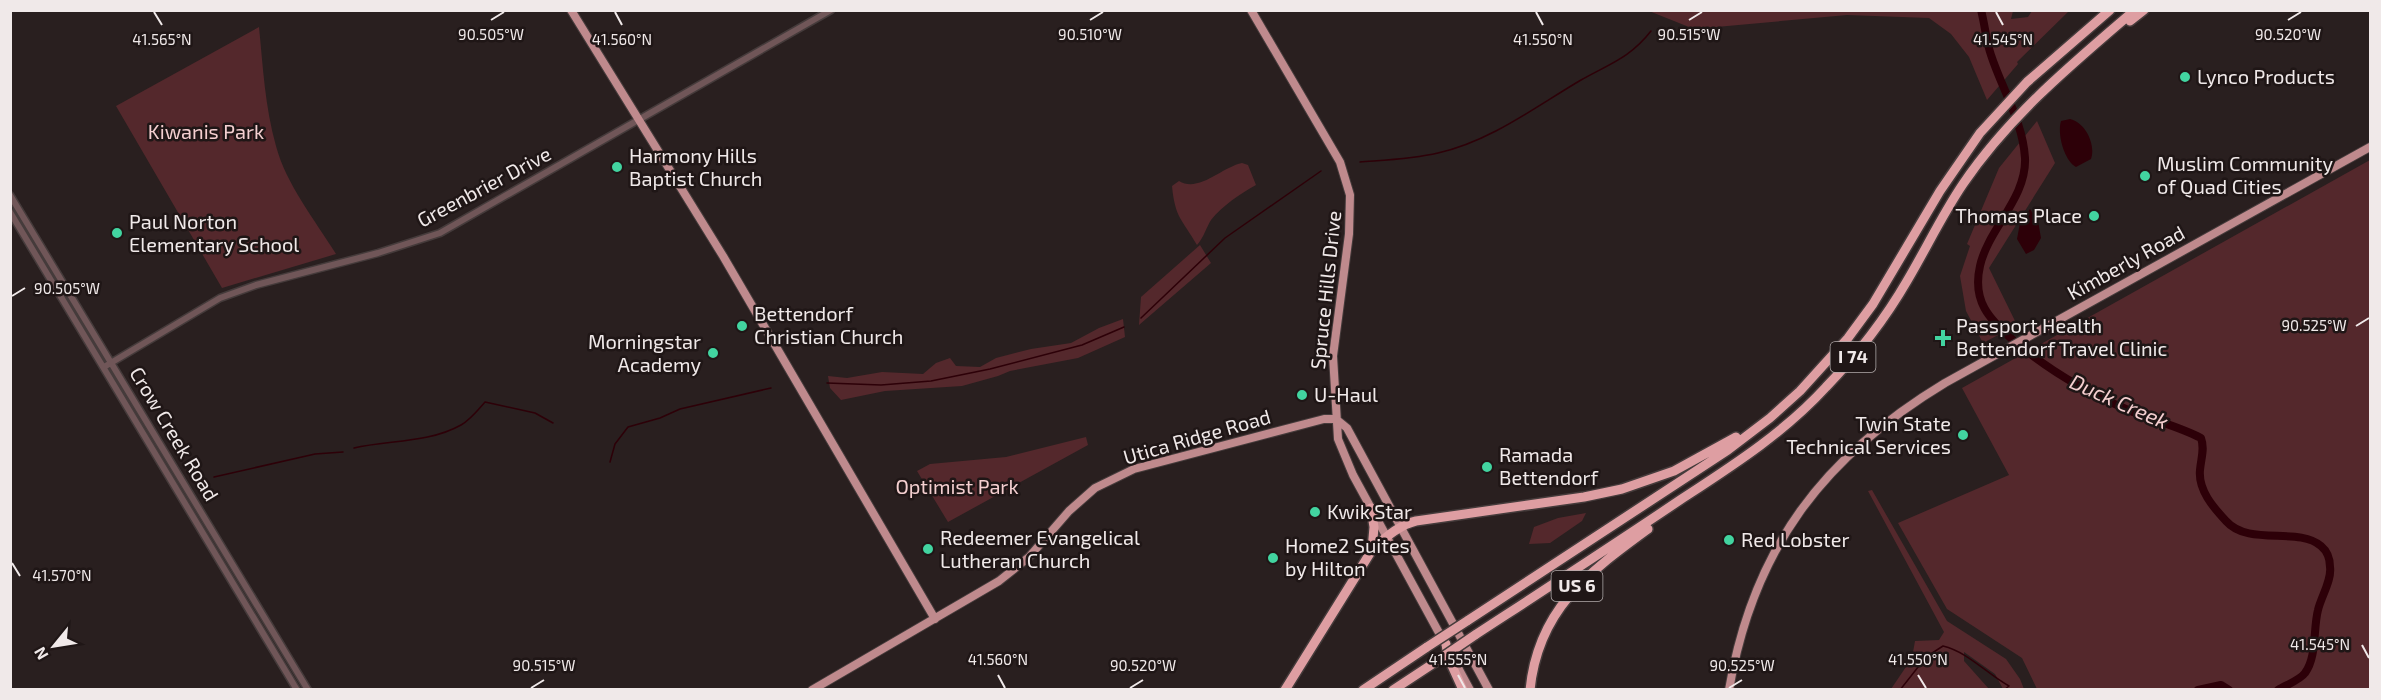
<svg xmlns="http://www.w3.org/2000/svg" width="2381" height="700" font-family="'Exo 2',sans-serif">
<rect width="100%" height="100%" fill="#291f1f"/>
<path fill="#54282c" d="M1992,11H2013L2011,19L2028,17L2032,11H2069L2017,62L2018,64L1987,100L1969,57L1951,34L1929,18L1847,15L1694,29L1649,11Z
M259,27C263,67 265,107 276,146C286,184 315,220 336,254L222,288L116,106Z
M2037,121L2055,163L1989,268L2017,325L1983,343L1966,311L1960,276L1970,246L1967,244L1999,168Z
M2370,160V689H2037L2022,658L1947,609L1898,523L2009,475L1962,388Z
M1242,163L1248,165L1256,185C1241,193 1222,206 1211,220C1206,228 1204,237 1197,245C1182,219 1175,218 1172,186L1179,181C1199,193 1222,167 1242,163Z
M1200,245L1211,263L1139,325L1141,297Z
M1123,319L1125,337L1078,358L1010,371L998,376L962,386L885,391L841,400L830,388L828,376L847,378L882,372L923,374L936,363L950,358L956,366L980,367L996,358L1031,349L1071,343L1099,328Z
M1086,437L1088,445L948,522L917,471L930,464L1006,457Z
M1872,490L1947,621L2006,659L2020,679L2024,689H2003L1995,674L1964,652V661L1989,689H1891L1912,658L1915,641L1939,640L1944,632L1868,491Z
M1586,513L1582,521L1550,543L1529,544L1534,527L1558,518Z"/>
<path fill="#2d0008" d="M2070,119C2086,123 2096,145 2091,159L2076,167C2064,160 2057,134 2061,121Z
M2030,209L2038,221L2041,238L2034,250L2026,254L2017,239L2020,223Z"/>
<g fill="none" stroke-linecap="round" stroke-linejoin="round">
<path stroke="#2d0008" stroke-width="1.5" d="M1360,162C1386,160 1413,159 1438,153C1491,141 1535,107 1581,80C1609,64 1630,58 1651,31
M1141,318L1225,238L1321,171
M827,383L881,385L931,381L990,369L1082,345L1124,327
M354,448C389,440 429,443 461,425C470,420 478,410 485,402L535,413L553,423
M610,462L615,444L628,427L660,418L680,409L771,388
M214,477L315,454L343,452
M1900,690L1926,657L1943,646C1968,652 1987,674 2009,686L2004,690"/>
<path stroke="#2d0008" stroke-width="8" d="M1981,10C1985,25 1986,41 1991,55C2002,89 2023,122 2025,158C2027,198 1988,229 1980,266C1972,301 1989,319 2013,340C2049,371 2089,394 2133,412C2156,421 2180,427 2201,438C2205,449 2201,458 2200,470C2198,490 2213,507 2226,521C2249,547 2298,526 2321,546C2327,551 2330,559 2330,567C2332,580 2321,597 2318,610C2313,629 2317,657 2305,673C2300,680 2286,685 2278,690
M2198,690L2221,685L2229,690"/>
<g stroke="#453b3b" stroke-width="9">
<path id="minor" d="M10,195L308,690
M10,212L297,690
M104,367L220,298L256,285L378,253L440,233L831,10"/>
</g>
<g stroke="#453b3b" stroke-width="10">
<path id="major" d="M571,10L723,256L935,619
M1251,10L1340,162L1350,195L1349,234L1333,356L1338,439L1353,475L1444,642
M1336,419L1347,428L1489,690
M1450,653L1470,690
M812,690L999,581L1029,557L1069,511L1095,488L1134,469L1324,419H1336
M1729,690C1753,548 1824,456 1945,383L2370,147"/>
</g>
<g stroke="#453b3b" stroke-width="12">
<path id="highway" d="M2130,21L2144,10
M1371,508L1374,527L1372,550
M1467,621L1728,450L1770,418L1800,391L1848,338L1873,304L1940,191L1980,133L2027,82L2110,10
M1475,635C1544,590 1612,546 1680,500C1732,466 1784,433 1826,387C1857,355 1885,319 1907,281C1926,249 1942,215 1963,184C2010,115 2072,64 2135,10
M1446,644L1448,657L1463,690
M1285,690L1372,550C1384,538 1399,525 1416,521L1584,497L1622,489L1674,471L1736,437
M1363,690L1427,647
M1393,690L1434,663
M1530,690C1538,609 1588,573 1648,529"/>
</g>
<use href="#minor" stroke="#705658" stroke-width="6"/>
<use href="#major" stroke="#bf8a8d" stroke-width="8"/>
<use href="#highway" stroke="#de9ea2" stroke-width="9"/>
<g stroke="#453b3b" stroke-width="12" stroke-linecap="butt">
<path id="highway-bridge" d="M1427,647L1467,621
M1434,663L1475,635"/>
</g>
<use href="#highway-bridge" stroke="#de9ea2" stroke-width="9"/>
</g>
<path fill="none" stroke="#f0e9e9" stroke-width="2" d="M154,12L162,25M615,12L622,25M1536,12L1543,25M1996,12L2003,25M491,20L504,12M1090,20L1103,12M1689,20L1702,12M2288,20L2301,12M12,296L25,288M2356,326L2369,318M12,563L20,576M2362,645L2369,658M998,675L1005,688M1458,675L1465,688M1918,675L1926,688M531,688L544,680M1130,688L1143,680M1729,688L1742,680"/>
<g fill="#42d4a0" stroke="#1f1616" stroke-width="2">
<circle cx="2185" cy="77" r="6"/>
<circle cx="617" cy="167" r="6"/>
<circle cx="2145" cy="176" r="6"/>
<circle cx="2094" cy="216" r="6"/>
<circle cx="117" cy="233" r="6"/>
<circle cx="742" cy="326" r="6"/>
<path d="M1940 329h6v6h6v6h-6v6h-6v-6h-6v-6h6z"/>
<circle cx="713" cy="353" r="6"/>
<circle cx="1302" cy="395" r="6"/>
<circle cx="1963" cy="435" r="6"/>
<circle cx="1487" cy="467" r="6"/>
<circle cx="1315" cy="512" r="6"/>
<circle cx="1729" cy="540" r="6"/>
<circle cx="928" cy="549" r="6"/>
<circle cx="1273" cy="558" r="6"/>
</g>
<g text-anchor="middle" stroke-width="5" stroke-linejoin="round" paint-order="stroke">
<g fill="#1f1616" stroke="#b1aaaa" stroke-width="1.5">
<rect x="1830.5" y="342" width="45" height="30" rx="4.5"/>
<rect x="1551.5" y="571" width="51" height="30" rx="4.5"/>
</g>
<g font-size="18" font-weight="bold" fill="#f0e9e9">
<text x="1853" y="363">I 74</text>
<text x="1577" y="592">US 6</text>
</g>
<g font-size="20" fill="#f0e9e9" stroke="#1f1616" text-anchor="start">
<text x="2197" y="84">Lynco Products</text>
<text x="629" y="163">Harmony Hills<tspan x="629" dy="23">Baptist Church</tspan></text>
<text x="2157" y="171">Muslim Community<tspan x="2157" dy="23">of Quad Cities</tspan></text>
<text x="2082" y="223" text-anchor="end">Thomas Place</text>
<text x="129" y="229">Paul Norton<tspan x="129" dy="23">Elementary School</tspan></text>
<text x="754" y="321">Bettendorf<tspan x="754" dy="23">Christian Church</tspan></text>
<text x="1956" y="333">Passport Health<tspan x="1956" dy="23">Bettendorf Travel Clinic</tspan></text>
<text x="701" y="349" text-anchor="end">Morningstar<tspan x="701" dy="23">Academy</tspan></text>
<text x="1314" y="402">U-Haul</text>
<text x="1951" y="431" text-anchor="end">Twin State<tspan x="1951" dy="23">Technical Services</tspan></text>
<text x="1499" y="462">Ramada<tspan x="1499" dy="23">Bettendorf</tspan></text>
<text x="1327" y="519">Kwik Star</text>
<text x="940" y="545">Redeemer Evangelical<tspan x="940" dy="23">Lutheran Church</tspan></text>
<text x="1741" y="547">Red Lobster</text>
<text x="1285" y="553">Home2 Suites<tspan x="1285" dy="23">by Hilton</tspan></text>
</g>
<g font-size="20" fill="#f4cfd0" stroke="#1f1616">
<text x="206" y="139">Kiwanis Park</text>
<text x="957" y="494">Optimist Park</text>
</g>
<g font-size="20" fill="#f0e9e9" stroke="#1f1616">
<text transform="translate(484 187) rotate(-28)" y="7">Greenbrier Drive</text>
<text transform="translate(2126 263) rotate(-29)" y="7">Kimberly Road</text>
<text transform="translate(1326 290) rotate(-84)" y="7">Spruce Hills Drive</text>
<text transform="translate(174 434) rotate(59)" y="7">Crow Creek Road</text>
<text transform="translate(1197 437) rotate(-16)" y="7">Utica Ridge Road</text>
</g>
<g font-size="21" font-style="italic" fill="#f5cfd0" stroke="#1f1616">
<text transform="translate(2119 402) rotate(24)" y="7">Duck Creek</text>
</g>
</g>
<g font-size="15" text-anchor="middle" fill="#f0e9e9" stroke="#1f1616" stroke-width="5" stroke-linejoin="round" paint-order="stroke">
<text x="491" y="40">90.505°W</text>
<text x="1090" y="40">90.510°W</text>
<text x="1689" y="40">90.515°W</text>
<text x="2288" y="40">90.520°W</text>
<text x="162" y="45">41.565°N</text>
<text x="2003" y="45">41.545°N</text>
<text x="622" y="45">41.560°N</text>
<text x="1543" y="45">41.550°N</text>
<text x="67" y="294">90.505°W</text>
<text x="2314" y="331">90.525°W</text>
<text x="62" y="581">41.570°N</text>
<text x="2320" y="650">41.545°N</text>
<text x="998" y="665">41.560°N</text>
<text x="1458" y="665">41.555°N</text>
<text x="1918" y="665">41.550°N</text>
<text x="544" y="671">90.515°W</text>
<text x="1143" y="671">90.520°W</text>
<text x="1742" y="671">90.525°W</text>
</g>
<rect width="2381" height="700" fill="none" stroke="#f0e9e9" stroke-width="24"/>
<g transform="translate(54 646) rotate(240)" stroke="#1f1616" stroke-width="4.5" paint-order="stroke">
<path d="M0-4.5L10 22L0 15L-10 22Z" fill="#f0e9e9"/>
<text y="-9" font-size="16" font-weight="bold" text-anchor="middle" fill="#f0e9e9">N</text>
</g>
</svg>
